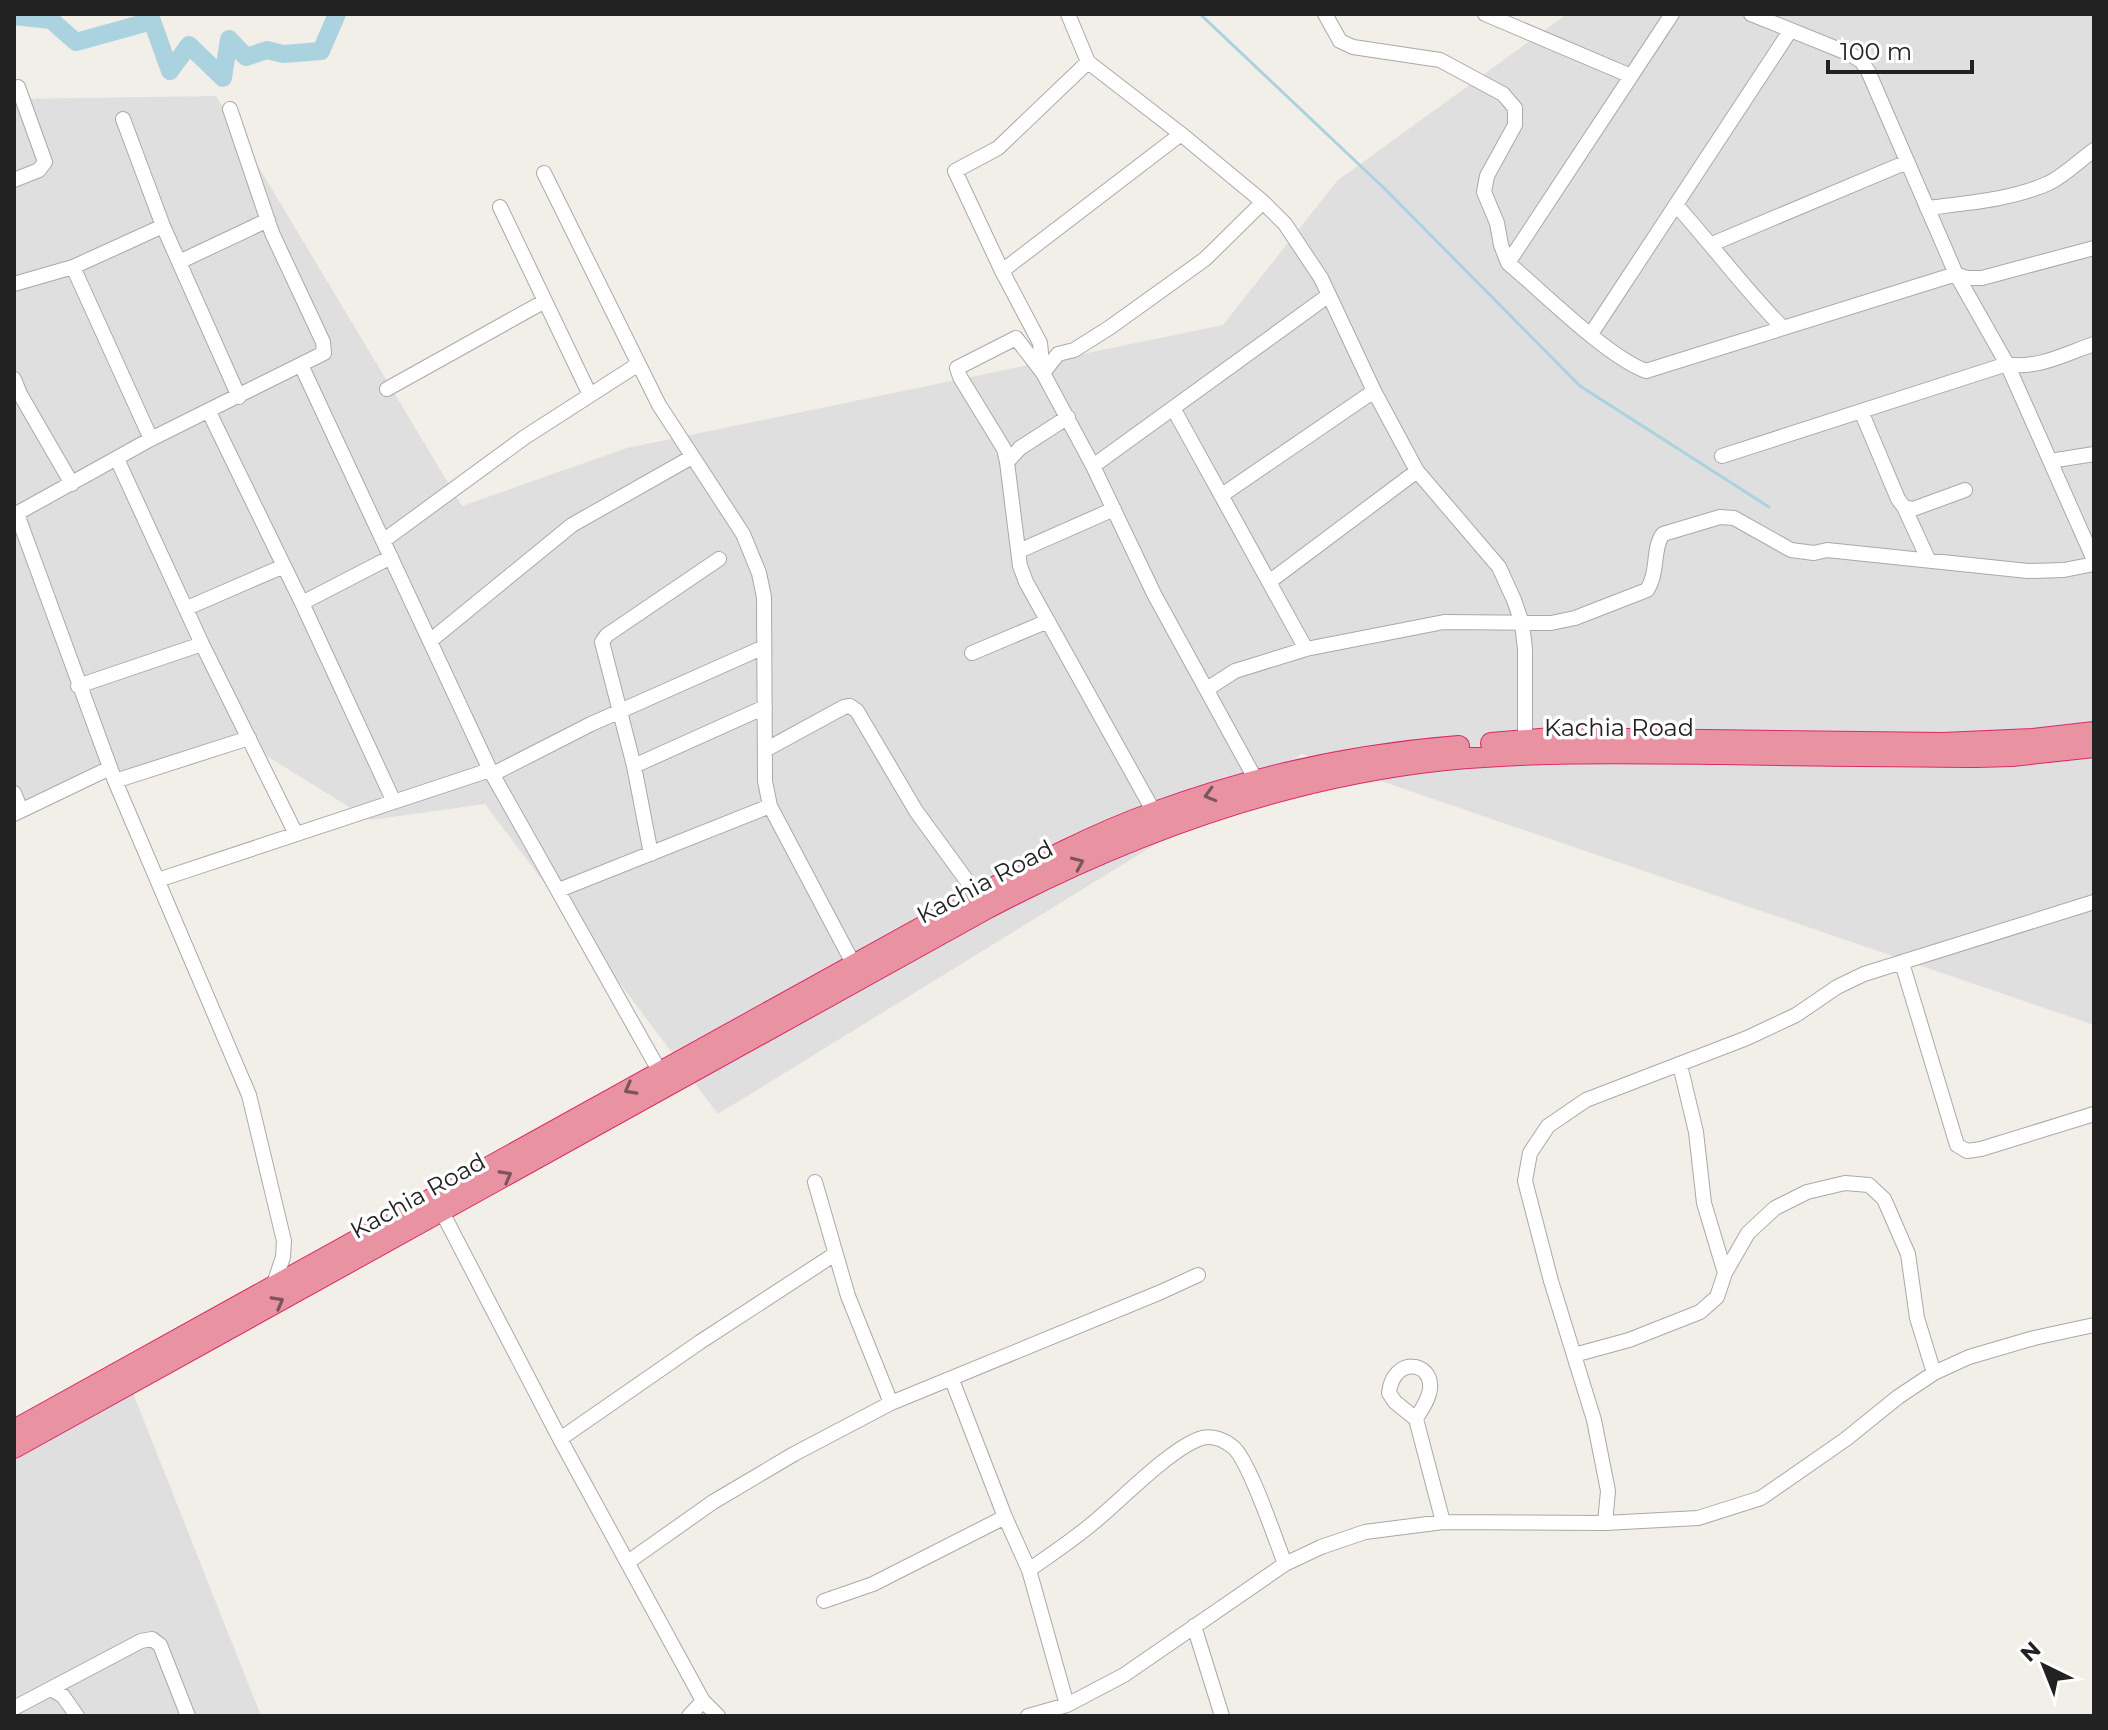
<svg xmlns="http://www.w3.org/2000/svg" width="2108" height="1730" font-family="Montserrat,sans-serif">
<rect width="100%" height="100%" fill="#f2efe9"/>
<path fill="#e0dfdf" d="M1567,14H2094V1025L1302,754L718,1114L485,804L370,820L249,745L75,785L14,810V99L216,96L462,506L627,448L1223,325L1337,181Z
M129,1383L261,1716H14V1444Z"/>
<g fill="none" stroke-linecap="round" stroke-linejoin="round">
<path stroke="#aad3df" stroke-width="3" d="M1200,14L1387,191L1580,386L1769,507"/>
<path stroke="#aad3df" stroke-width="18" d="M14,16L51,20L76,42L152,21L170,71L189,45L223,78L229,39L246,57L267,50L283,54L321,51L337,14"/>
<g stroke="#a9a9a9" stroke-width="16">
<path id="minor" d="M1068,14L1088,62L1181,134L1263,202L1285,224L1321,278L1374,391L1417,471L1499,567L1514,600L1522,623L1525,649V740
M1325,14L1340,41L1353,47L1440,60L1503,94L1515,108V125L1487,176L1484,192L1497,223L1501,245L1508,263C1544,293 1605,355 1646,371L1956,274L1967,278H1982L2094,248
M1485,14L1631,76
M1751,14L1850,54L1861,61L1868,71L1956,274L2007,364L2094,560
M1088,62L998,148L955,171L1002,271L1040,343L1043,373L1093,466L1154,594L1257,782
M123,119L163,226L239,397
M544,173L659,405L743,534L759,573L764,597L765,781L770,806L854,965
M14,180L39,170L45,162L18,87
M1677,206C1713,246 1744,288 1782,327
M500,207L590,395
M1927,208C1967,203 2011,200 2049,183C2065,175 2080,160 2094,150
M1712,244L1907,162
M179,262L268,220
M1508,263L1672,14
M73,267L151,439
M1002,271L1181,134
M14,284L73,267L163,226
M1591,334L1790,31
M301,365L490,770L660,1072
M14,379L20,394L72,484
M387,389L545,301
M1173,408L1306,649
M1861,411L1898,499L1904,507L1928,559
M209,412L302,603L394,802
M1068,417L1020,448L1007,462L1020,566L1026,582L1154,812
M1722,456L2007,364C2036,370 2067,353 2094,344
M117,459L202,644L296,834
M2050,461L2094,454
M1007,462L1004,449L960,377L957,368L1016,338L1043,373L1058,354L1074,350L1109,328L1205,259L1263,202
M1093,466L1329,295
M1222,495L1374,391
M1904,507L1913,509L1965,490
M17,514L115,781L249,1095L284,1241L283,1257L273,1287
M14,515L151,439L324,353L323,342L272,233L230,109
M383,541L525,437L637,365
M1019,551L1114,509
M1269,582L1417,471
M302,603L391,557
M187,608L284,566
M430,641L572,525L692,457
M972,653L1048,621
M78,686L202,644
M1207,689L1235,671L1306,649L1444,622L1551,623L1575,618L1647,590C1659,572 1652,548 1663,534L1720,517L1734,518L1791,550L1814,553L1827,550L2028,571L2064,570L2094,564
M765,750L844,707L850,706L857,711L916,811L978,896
M634,766L765,707
M493,774L591,724L764,647
M115,781L249,738
M14,793L21,810
M14,814L110,768
M651,854L634,766L602,642L607,635L719,559
M158,880L490,770
M559,890L770,806
M1902,963L1957,1145L1967,1151L1981,1149L2094,1114
M1680,1065L1696,1132L1704,1203L1725,1273
M815,1182L848,1296L891,1403
M442,1212L560,1439L703,1701L718,1716
M1574,1355L1629,1340L1700,1312L1717,1297L1725,1273L1748,1233L1775,1208L1807,1192L1845,1183L1869,1185L1884,1199L1908,1254L1917,1318L1934,1373
M952,1380L1005,1517L1029,1570L1067,1705
M1416,1419C1421,1410 1429,1400 1430,1389C1433,1361 1393,1356 1389,1393L1395,1402L1416,1419L1443,1522
M560,1439L700,1342L835,1254
M1605,1523L1608,1491L1594,1420L1551,1281L1525,1181L1530,1153L1548,1126L1586,1100L1747,1038L1796,1015L1837,987L1864,974L2094,902
M628,1562L713,1502L794,1454L891,1403L1161,1292L1198,1275
M1029,1570C1050,1555 1073,1540 1093,1523C1120,1501 1169,1450 1199,1439C1211,1434 1224,1440 1233,1447C1249,1460 1276,1541 1285,1564
M824,1601L873,1584L1005,1517
M1194,1626L1222,1716
M51,1689L63,1696L77,1716
M14,1708L141,1641L152,1639L160,1645L188,1716
M689,1716L703,1701
M1028,1716L1067,1705L1124,1675L1285,1564L1321,1547L1365,1532L1443,1522L1605,1523L1698,1518L1761,1498L1846,1439L1898,1397L1934,1373L1969,1357L2034,1338L2094,1325"/>
</g>
<g stroke="#dc2a67" stroke-width="22">
<path id="highway" d="M1491,743L1552,738L1943,743L2032,739L2094,732
M14,1430L978,896C1035,865 1093,834 1155,812C1251,777 1356,754 1459,746
M14,1448L988,908C1129,834 1285,777 1445,760C1537,751 1630,753 1722,754C1807,756 1891,756 1976,757L2012,756L2094,747"/>
</g>
<use href="#minor" stroke="#fff" stroke-width="14"/>
<use href="#highway" stroke="#e892a2" stroke-width="20"/>
</g>
<defs><path id="oneway-chevron" d="M-2-3.5L2.5 0L-2 3.5" fill="none" stroke-width="1.6" stroke-linecap="round" stroke-linejoin="round" transform="scale(2)"/></defs>
<g stroke="#7b545c">
<use href="#oneway-chevron" transform="translate(1210 795) rotate(164)"/>
<use href="#oneway-chevron" transform="translate(1078 863) rotate(-24)"/>
<use href="#oneway-chevron" transform="translate(630 1089) rotate(151)"/>
<use href="#oneway-chevron" transform="translate(506 1176) rotate(-29)"/>
<use href="#oneway-chevron" transform="translate(278 1302) rotate(-29)"/>
</g>
<g text-anchor="middle" stroke-width="7" stroke-linejoin="round" paint-order="stroke">
<g font-size="24" fill="#222" stroke="#fff">
<text x="1619" y="736">Kachia Road</text>
<text transform="translate(985 882) rotate(-28)" y="8">Kachia Road</text>
<text transform="translate(418 1196) rotate(-29)" y="8">Kachia Road</text>
</g>
</g>
<rect width="2108" height="1730" fill="none" stroke="#222222" stroke-width="32"/>
<g transform="translate(2044 1666) rotate(317)" stroke="#ffffff" stroke-width="6" paint-order="stroke">
<path d="M0-6L14 30L0 20L-14 30Z" fill="#222222"/>
<text y="-12" font-size="22" font-weight="bold" text-anchor="middle" fill="#222222">N</text>
</g>
<path d="M1828 60v12h144v-12" fill="none" stroke="#222222" stroke-width="4"/>
<text x="1840" y="60" font-size="24" fill="#222222" stroke="#ffffff" stroke-width="6" paint-order="stroke">100 m</text>
</svg>
